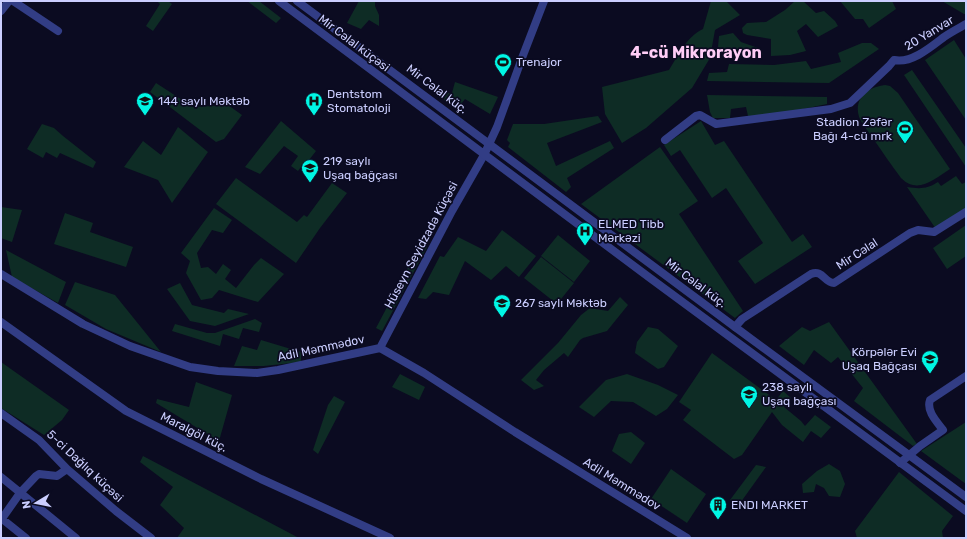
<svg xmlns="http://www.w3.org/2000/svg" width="967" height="539" font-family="Rubik,sans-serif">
<rect width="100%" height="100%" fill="#0b0b21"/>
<path fill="#0e2c25" d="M157,1H168L172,4L153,31L146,26L160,4Z
M247,1H259L281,18L276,23Z
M359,1H375V6L379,15V26L369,20L361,29L347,23Z
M711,1H726L740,15L715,30L710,58L692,88L646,128L622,143L605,114L602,87L669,70C678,56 687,36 703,29Z
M795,1H803L816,13L824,11L835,21L838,26L818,37L806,24L797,31L806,51L790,55L771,56V39L747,35L743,33L742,28L747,23L766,22L785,10Z
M840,1H892L896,9L869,28L863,19H855Z
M942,1H966V14H964Z
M733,33L741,42L761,49L763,55L746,56L718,47L719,36Z
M954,40L966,59V120L925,60Z
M862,43H871L879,49L829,83L707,81L709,73L727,72L729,64L774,65L806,61L811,69L841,62L838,53Z
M912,70L966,148V167L904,75Z
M455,82L498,97L490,114L465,99L458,108L444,100L445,93H452Z
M156,83L193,107L228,105L242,115L224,139L216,142L150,92Z
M885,85L890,86L898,93L950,169C934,179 918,195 901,178C891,165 882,151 872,137C868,131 863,125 860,119C852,100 867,87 885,85Z
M707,95L827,97V104L779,114L748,116L746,107L731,109L730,118H713L710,112Z
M598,116L602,122L547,143L556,166L610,141L614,148L567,178L571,187L566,192L508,147L510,143L507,140L513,124H544Z
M281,121L316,151L309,160L318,167L311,175L301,167L298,171L291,166L298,156L284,146L260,174L245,167Z
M701,121L715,145L724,141L792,242L803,234L812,247L755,284L738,261L763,243L726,188L712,198L680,150L671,156L664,145Z
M42,124L54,128L63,136L96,162L93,168L60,153L57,158L46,152L43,158L27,149Z
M178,127L208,152L172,203L158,180L124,167L143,141L161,155Z
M660,147L698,201L679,214L743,311L735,318L581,204Z
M956,176L962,184L966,182V209L936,229L907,187C920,189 927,189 938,182L941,186Z
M236,178L297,222L304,215L307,217L332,183L347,193L320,228L296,263L216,204Z
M1,207L22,210L12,242L1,238Z
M214,208L232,220L223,233L212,230L197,253L201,268L208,267L216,274L223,264L231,270L225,279L236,288L254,265L261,258L284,274L258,302L219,290L212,298L201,300L186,273L190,261L181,253Z
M65,213L93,223L90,232L133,247L126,267L54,244Z
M966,225V256L947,269L933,248Z
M502,230L536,256L519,277L506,266L491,280L465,261L449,295L433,292L426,299L418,298L440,256L444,257L458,237L486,251Z
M558,235L590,261L574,282L541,256Z
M421,243L427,247L382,331L376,328Z
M6,250L66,282L58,303L12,277Z
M541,257L574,283L557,304L524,278Z
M75,282L115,295L161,352L106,329L65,305Z
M180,283L192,305L224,313L228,309L249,314L215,326L190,321L167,289Z
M620,297L628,305L607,331L583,338L580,340L568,357L564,353L544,370L536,380L544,386L534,390L521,380L558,343L581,315L590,308L608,311Z
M255,319L262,323L259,332L243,328L239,339L223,334L220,346L172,331L175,324L207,333H215Z
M829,322L917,444L913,446L854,401L863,388L838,357L831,363L814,350L804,365L779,346L802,327L810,331Z
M648,327L658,329L678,346L664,367L658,369L635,353L637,342Z
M261,340L301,352V362L264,366H234L242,346L257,350Z
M712,353L776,400L783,391L791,398L784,407L801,421L805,426L815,415L831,427L821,438L811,431L803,442L782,425L772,412L742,455L734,459L683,420L691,410L679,402Z
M1,362L69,410L62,420L44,435L1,408Z
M400,374L425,387L419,400L392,387Z
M627,374L658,385L678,395L667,409L656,416L633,402L611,401L594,417L579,407L606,380Z
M196,382L232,395L219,441L156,403L157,399L189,407Z
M334,396L345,402L318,454L313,450L328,405Z
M966,422V484L921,451Z
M631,432L645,443L631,464L612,451L619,434Z
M143,456L299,538H177L184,528L160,505L173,487L140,462Z
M829,464L840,471L845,484L840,497L829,496L824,488L816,484L814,492L803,493L802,484L817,471Z
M756,465L766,467L738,506L730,500Z
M671,469L706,494L687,523L651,499Z
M899,472L953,516L942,531L943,538H857L855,531Z"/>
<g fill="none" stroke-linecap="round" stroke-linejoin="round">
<path stroke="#323d85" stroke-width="8" d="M13,1L58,31
M1,11L9,1
M665,140L696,116L700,115L716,124L831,109L850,103L889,66L894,60C911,64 931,47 944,37C951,32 959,28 966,24
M1,274L83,324L130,346L190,367L218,371L257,373L278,370L380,348L424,373L515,432L687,538
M1,322L126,411L261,479L390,538
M735,327L742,319L811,274C823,269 824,283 834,283L910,233L918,230L934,232L966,212
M380,348L452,211L484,155
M1,413L39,440L67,469L116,511L151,538
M900,463L920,446L943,430C937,422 926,411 930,400L966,376
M1,477L76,538
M1,518L26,538
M1,520L20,493L36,476L39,474L57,476L67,469"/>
<path stroke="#323d85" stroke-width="8" d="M279,1L650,278L966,511
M297,1L735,327L966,497
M484,155L497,127L522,58L544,1"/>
</g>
<defs>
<g id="stadium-pin" transform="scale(0.9)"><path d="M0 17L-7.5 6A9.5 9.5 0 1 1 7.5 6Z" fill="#00f6e4" stroke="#0b0b21"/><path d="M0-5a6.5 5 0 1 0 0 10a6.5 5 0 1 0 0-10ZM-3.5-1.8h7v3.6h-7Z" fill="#111"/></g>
<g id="school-pin" transform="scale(0.9)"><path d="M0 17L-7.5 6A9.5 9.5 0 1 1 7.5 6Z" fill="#00f6e4" stroke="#0b0b21"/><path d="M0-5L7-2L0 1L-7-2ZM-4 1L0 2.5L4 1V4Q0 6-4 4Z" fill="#111"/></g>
<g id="hospital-pin" transform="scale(0.9)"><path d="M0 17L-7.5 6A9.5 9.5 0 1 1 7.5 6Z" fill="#00f6e4" stroke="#0b0b21"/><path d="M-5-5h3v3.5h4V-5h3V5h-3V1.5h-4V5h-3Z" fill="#111"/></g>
<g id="building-pin" transform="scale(0.9)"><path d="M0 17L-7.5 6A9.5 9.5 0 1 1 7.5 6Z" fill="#00f6e4" stroke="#0b0b21"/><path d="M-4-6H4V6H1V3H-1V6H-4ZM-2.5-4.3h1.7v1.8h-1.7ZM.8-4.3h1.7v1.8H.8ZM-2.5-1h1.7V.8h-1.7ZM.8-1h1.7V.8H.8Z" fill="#111"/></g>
</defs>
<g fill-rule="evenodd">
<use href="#stadium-pin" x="503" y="62"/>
<use href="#school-pin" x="145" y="101"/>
<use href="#hospital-pin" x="314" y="101"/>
<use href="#stadium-pin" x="905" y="129"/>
<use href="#school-pin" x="310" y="168"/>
<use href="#hospital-pin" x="585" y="231"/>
<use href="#school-pin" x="502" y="303"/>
<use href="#school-pin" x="930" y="359"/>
<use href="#school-pin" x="749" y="394"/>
<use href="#building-pin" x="718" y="505"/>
</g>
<g text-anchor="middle" stroke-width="3.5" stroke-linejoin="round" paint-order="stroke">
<g font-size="12" fill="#cbceff" stroke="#0b0b21">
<text transform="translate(929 33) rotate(-31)" y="4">20 Yanvar</text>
<text transform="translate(354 43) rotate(37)" y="4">Mir Cəlal küçəsi</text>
<text transform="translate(437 89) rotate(37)" y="4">Mir Cəlal küç.</text>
<text transform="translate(421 245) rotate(-62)" y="4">Hüseyn Seyidzadə Küçəsi</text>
<text transform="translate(857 254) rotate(-33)" y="4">Mir Cəlal</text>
<text transform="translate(696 283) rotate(37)" y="4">Mir Cəlal küç.</text>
<text transform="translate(321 348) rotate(-12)" y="4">Adil Məmmədov</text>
<text transform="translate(194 432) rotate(27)" y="4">Maralgöl küç.</text>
<text transform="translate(85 466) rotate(43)" y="4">5-ci Dağlıq küçəsi</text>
<text transform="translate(622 484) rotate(32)" y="4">Adil Məmmədov</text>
</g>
<g font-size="12" fill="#cbceff" stroke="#0b0b21" text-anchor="start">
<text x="516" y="66">Trenajor</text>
<text x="327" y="98">Dentstom<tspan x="327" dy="14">Stomatoloji</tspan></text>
<text x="158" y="105">144 saylı Məktəb</text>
<text x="892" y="126" text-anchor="end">Stadion Zəfər<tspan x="892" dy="14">Bağı 4-cü mrk</tspan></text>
<text x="323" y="165">219 saylı<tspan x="323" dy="14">Uşaq bağçası</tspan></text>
<text x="598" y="228">ELMED Tibb<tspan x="598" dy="14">Mərkəzi</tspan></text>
<text x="515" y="307">267 saylı Məktəb</text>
<text x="917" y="356" text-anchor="end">Körpələr Evi<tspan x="917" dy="14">Uşaq Bağçası</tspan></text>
<text x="762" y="391">238 saylı<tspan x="762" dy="14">Uşaq bağçası</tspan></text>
<text x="731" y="509">ENDI MARKET</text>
</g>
<g font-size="16" font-weight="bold" fill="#ffcdf6" stroke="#0b0b21">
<text x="696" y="58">4-cü Mikrorayon</text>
</g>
</g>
<rect width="967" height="539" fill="none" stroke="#cbceff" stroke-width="4"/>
<g transform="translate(36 503) rotate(260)" stroke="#0b0b21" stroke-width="3" paint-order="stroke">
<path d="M0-3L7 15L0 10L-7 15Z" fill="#cbceff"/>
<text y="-6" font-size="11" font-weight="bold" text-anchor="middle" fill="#cbceff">N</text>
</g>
</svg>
